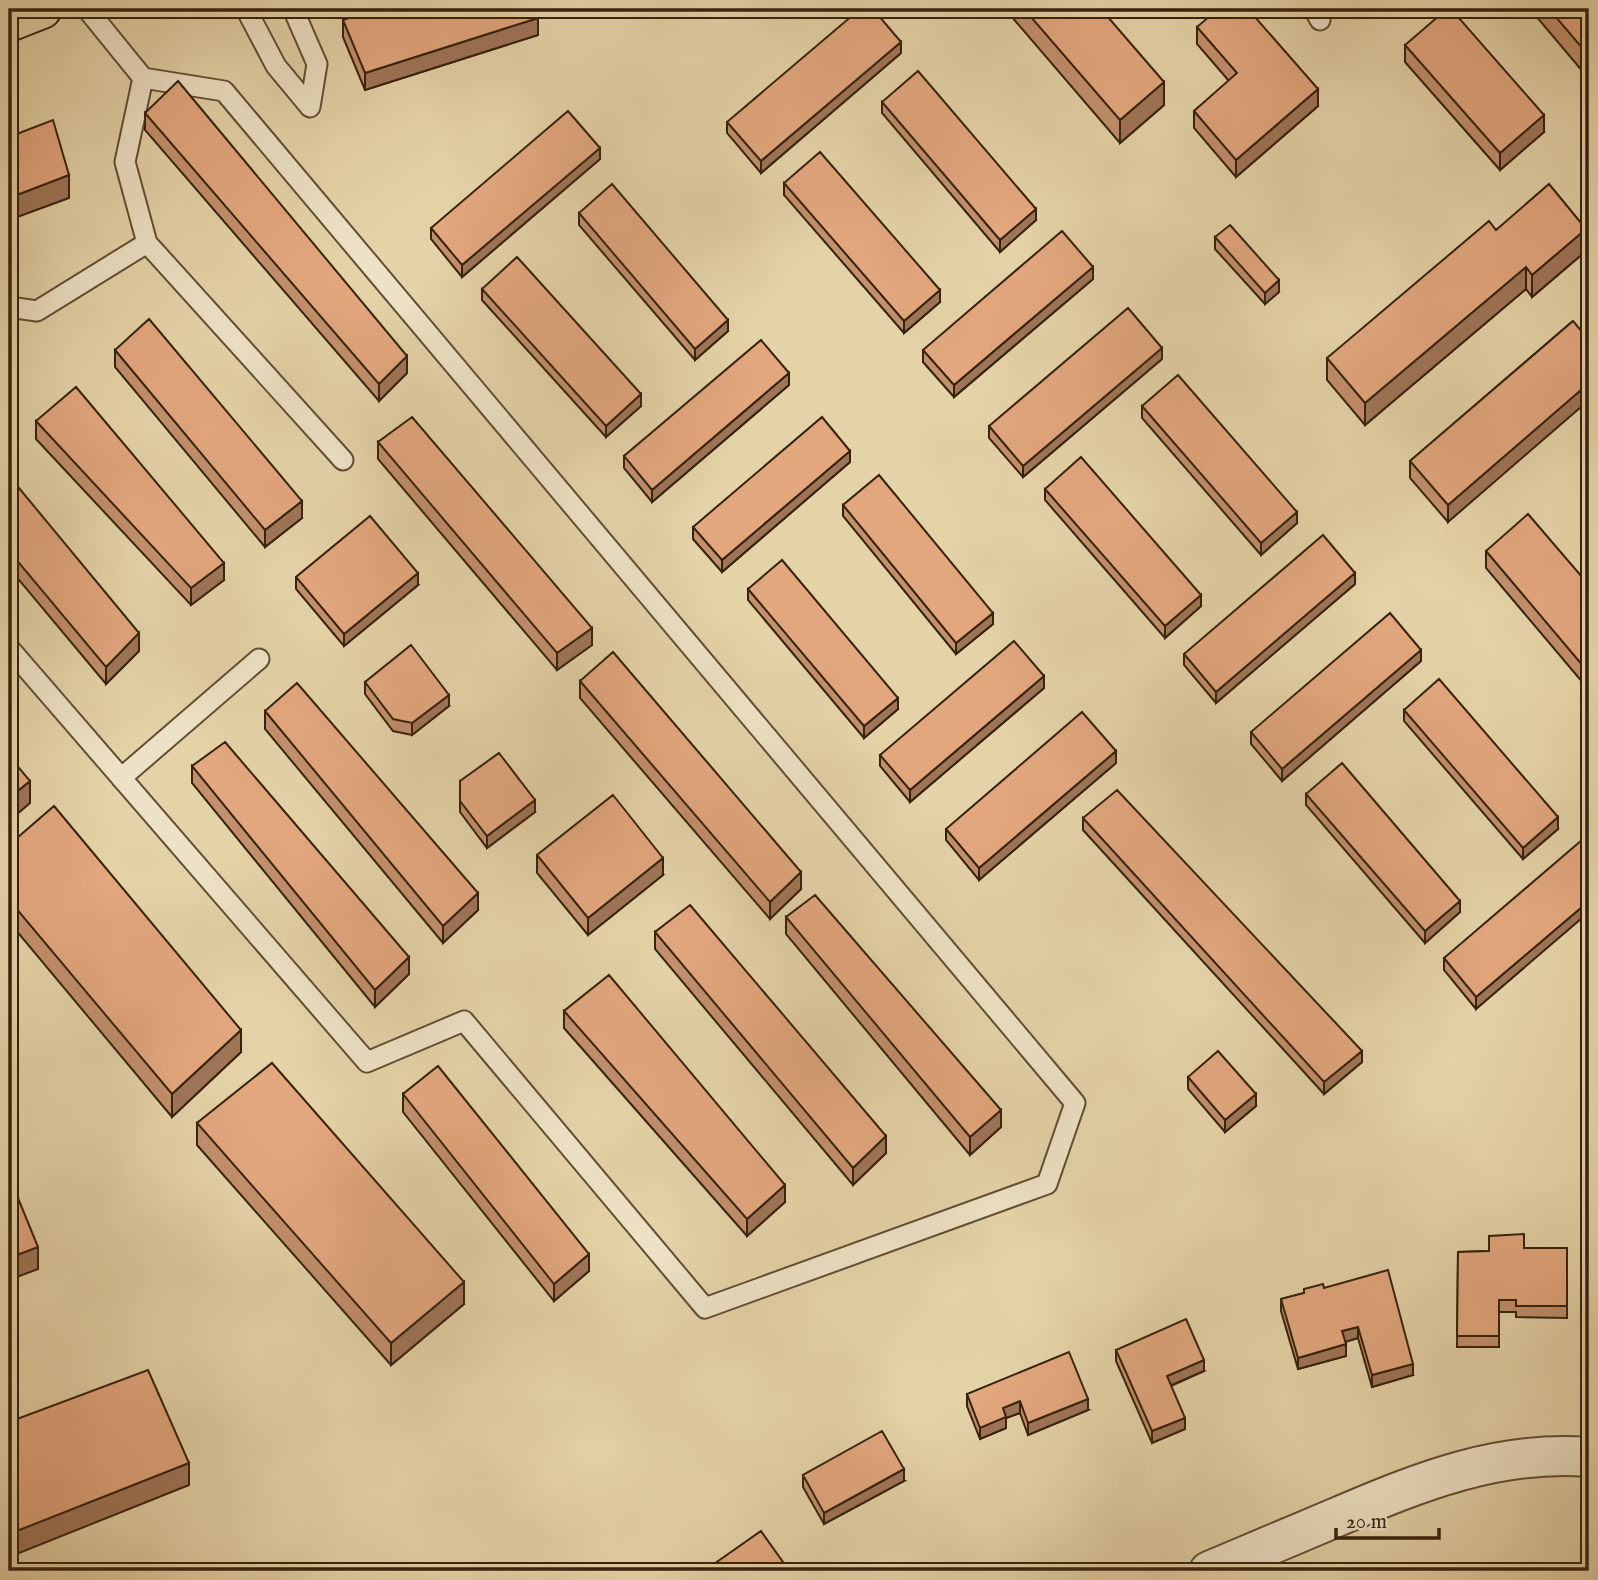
<svg xmlns="http://www.w3.org/2000/svg" width="1598" height="1580" font-family="'IM FELL English',serif">
<rect width="100%" height="100%" fill="#e5d3a8"/>
<filter id="stains"><feTurbulence type="fractalNoise" baseFrequency=".00286" numOctaves="4"/><feColorMatrix values="0 0 0 0 .2 0 0 0 0 .09 0 0 0 0 .02 0 0 0 .5 -.17"/></filter>
<radialGradient id="worn" r=".72"><stop offset=".6" stop-color="#630" stop-opacity="0"/><stop offset="1" stop-color="#630" stop-opacity=".3"/></radialGradient>
<g fill="none" stroke-linecap="round" stroke-linejoin="round">
<g stroke="#624e34" stroke-width="23">
<path id="lane" d="M246,9L276,66L310,107L317,64L293,9
M1314,9L1320,20
M147,243L343,460
M9,307L37,311L147,243L125,162L143,78
M9,648L367,1062L464,1021L705,1308L1047,1184L1075,1103L224,91L143,78L87,9
M121,778L259,659"/>
</g>
<g stroke="#624e34" stroke-width="42">
<path id="street" d="M1209,1571C1252,1553 1295,1535 1337,1517C1419,1482 1498,1450 1589,1457"/>
</g>
<g stroke="#36220e" stroke-width="42">
<path id="primary" d="M9,22L42,9"/>
</g>
<use href="#lane" stroke="#eee2c6" stroke-width="19"/>
<use href="#street" stroke="#eee2c6" stroke-width="38"/>
<use href="#primary" stroke="#e5d3a8" stroke-width="38"/>
</g>
<path fill="#c3906c" stroke="#36220e" stroke-width="2" d="M1005,9H1101L1164,105L1120,143Z
M1530,9H1589V79Z
M343,20L538,35L365,90L343,37Z
M1197,27L1318,106L1236,177L1194,128V111L1229,81L1197,44Z
M1405,45L1544,132L1500,170L1405,62Z
M901,53L761,173L727,133V122Z
M882,102L1036,220L1000,252L882,113Z
M145,113L407,373L379,401L145,130Z
M600,159L462,277L431,239V228Z
M784,183L940,302L904,333L784,195Z
M579,213L728,331L695,360L579,225Z
M1496,230L1586,251L1532,297L1526,289L1365,425L1327,380V358Z
M1215,237L1279,292L1265,304L1215,249Z
M1093,279L954,397L923,362V350Z
M482,289L641,406L606,437L482,300Z
M1573,321L1448,522L1410,478V461Z
M115,350L302,518L265,547L115,367Z
M1162,359L1023,477L989,438V426Z
M789,385L652,502L624,468V456Z
M1142,406L1297,523L1261,555L1142,418Z
M36,421L224,580L191,605L36,439Z
M378,442L592,645L557,670L378,459Z
M850,462L722,572L693,539V527Z
M9,476L139,651L106,684L9,568Z
M1045,489L1201,606L1165,638L1045,500Z
M843,505L993,624L956,654L843,516Z
M1486,551L1589,585V690L1486,568Z
M296,577L418,585L344,646L296,589Z
M1355,584L1216,703L1184,665V654Z
M748,589L898,709L864,738L748,600Z
M1421,661L1282,781L1251,744V732Z
M580,681L801,889L770,919L580,698Z
M365,682L449,706L412,735L393,731L365,694Z
M1044,688L910,802L880,766V755Z
M1404,710L1558,829L1523,859L1404,721Z
M265,711L478,910L443,943L265,729Z
M1116,763L979,880L946,840V829Z
M192,766L409,974L375,1007L192,783Z
M460,781L535,812L487,848L460,812Z
M1306,794L1460,912L1425,943L1306,805Z
M1083,818L1362,1062L1324,1094L1083,830Z
M9,845L241,1052L172,1117L9,922Z
M1589,849L1476,1009L1444,970V958Z
M537,855L663,875L588,935L537,873Z
M786,917L1001,1127L970,1155L786,934Z
M655,932L886,1153L853,1185L655,949Z
M564,1011L785,1202L747,1236L564,1028Z
M1188,1077L1256,1106L1225,1132L1188,1089Z
M403,1094L589,1271L554,1301L403,1112Z
M197,1123L464,1304L391,1365L197,1145Z
M1524,1248H1567V1318L1516,1317V1312H1499V1347H1457L1458,1252L1489,1251Z
M1324,1288L1413,1375L1372,1387L1358,1338L1345,1342L1346,1356L1298,1369L1281,1311V1299L1304,1293V1289Z
M1116,1350L1204,1371L1171,1386L1185,1429L1152,1443L1116,1361Z
M967,1394L1088,1410L1028,1435L1020,1413L1006,1418V1428L980,1439L967,1406Z
M803,1475L904,1481L824,1524L803,1487Z"/>
<path fill="#9f7558" stroke="#36220e" stroke-width="2" d="M538,18V35L365,90V73Z
M901,42V53L761,173V161Z
M1164,82V105L1120,143V120Z
M1318,89V106L1236,177V160Z
M1544,115V132L1500,170V153Z
M600,148V159L462,277V265Z
M69,175V198L9,220V198Z
M1036,209V220L1000,252V240Z
M1586,229V251L1532,297V275Z
M1093,267V279L954,397V385Z
M1526,267V289L1365,425V403Z
M1279,280V292L1265,304V293Z
M940,290V302L904,333V321Z
M728,320V331L695,360V349Z
M1162,348V359L1023,477V466Z
M407,356V373L379,401V384Z
M789,373V385L652,502V490Z
M1589,383V400L1448,522V505Z
M641,394V406L606,437V426Z
M850,451V462L722,572V560Z
M302,501V518L265,547V530Z
M1297,512V523L1261,555V543Z
M224,563V580L191,605V588Z
M418,573V585L344,646V634Z
M1355,573V584L1216,703V692Z
M1201,595V606L1165,638V626Z
M993,613V624L956,654V643Z
M592,628V645L557,670V653Z
M139,633V651L106,684V667Z
M1421,650V661L1282,781V769Z
M1044,676V688L910,802V790Z
M449,695V706L412,735V723Z
M898,698V709L864,738V726Z
M1116,751V763L979,880V868Z
M30,781V803L9,821V798Z
M535,800V812L487,848V836Z
M1558,817V829L1523,859V848Z
M663,858V875L588,935V918Z
M801,872V889L770,919V902Z
M478,893V910L443,943V926Z
M1460,901V912L1425,943V931Z
M1589,901V912L1476,1009V997Z
M409,957V974L375,1007V990Z
M241,1030V1052L172,1117V1094Z
M1362,1051V1062L1324,1094V1082Z
M1256,1094V1106L1225,1132V1120Z
M1001,1110V1127L970,1155V1137Z
M886,1136V1153L853,1185V1168Z
M785,1185V1202L747,1236V1219Z
M38,1247V1269L9,1280V1258Z
M589,1254V1271L554,1301V1284Z
M464,1282V1304L391,1365V1343Z
M1358,1327V1338L1342,1343V1331Z
M1346,1344V1356L1298,1369V1358Z
M1204,1360V1371L1167,1387V1376Z
M1413,1364V1375L1372,1387V1375Z
M1088,1399V1410L1028,1435V1423Z
M1020,1401V1413L1006,1418V1428L980,1439V1428L1003,1408Z
M1185,1418V1429L1152,1443V1431Z
M189,1463V1485L9,1557V1534Z
M904,1469V1481L824,1524V1513Z"/>
<path fill="#e3a77e" stroke="#36220e" stroke-width="2" d="M377,9H535L538,18L365,73L343,20Z
M860,9H873L901,42L761,161L727,122Z
M1024,9H1101L1164,82L1120,120Z
M1218,9H1248L1318,89L1236,160L1194,111L1237,73L1197,27Z
M1447,9H1451L1544,115L1500,153L1405,45Z
M1549,9H1589V56Z
M918,71L1036,209L1000,240L882,102Z
M178,81L407,356L379,384L145,113Z
M568,111L600,148L462,265L431,228Z
M53,120L69,175L9,198V137Z
M820,152L940,290L904,321L784,183Z
M612,184L728,320L695,349L579,213Z
M1549,184L1586,229L1532,275L1526,267L1365,403L1327,358L1489,221L1496,230Z
M1230,225L1279,280L1265,293L1215,237Z
M1062,231L1093,267L954,385L923,350Z
M517,257L641,394L606,426L482,289Z
M1128,308L1162,348L1023,466L989,426Z
M149,319L302,501L265,530L115,350Z
M1573,321L1589,340V383L1448,505L1410,461Z
M761,340L789,373L652,490L624,456Z
M1178,375L1297,512L1261,543L1142,406Z
M76,387L224,563L191,588L36,421Z
M412,417L592,628L557,653L378,442Z
M822,417L850,451L722,560L693,527Z
M1081,457L1201,595L1165,626L1045,489Z
M879,475L993,613L956,643L843,505Z
M9,476L139,633L106,667L9,551Z
M1528,514L1589,585V673L1486,551Z
M370,516L418,573L344,634L296,577Z
M1323,535L1355,573L1216,692L1184,654Z
M782,560L898,698L864,726L748,589Z
M1390,613L1421,650L1282,769L1251,732Z
M1014,641L1044,676L910,790L880,755Z
M411,645L449,695L412,723L393,719L365,682Z
M613,652L801,872L770,902L580,681Z
M1439,679L1558,817L1523,848L1404,710Z
M297,683L478,893L443,926L265,711Z
M1082,712L1116,751L979,868L946,829Z
M225,742L409,957L375,990L192,766Z
M499,753L535,800L487,836L460,801V781Z
M9,756L30,781L9,798Z
M1342,763L1460,901L1425,931L1306,794Z
M1117,790L1362,1051L1324,1082L1083,818Z
M613,795L663,858L588,918L537,855Z
M54,806L241,1030L172,1094L9,900V845Z
M1582,840L1589,849V901L1476,997L1444,958Z
M815,895L1001,1110L970,1137L786,917Z
M690,905L886,1136L853,1168L655,932Z
M609,975L785,1185L747,1219L564,1011Z
M1218,1051L1256,1094L1225,1120L1188,1077Z
M272,1063L464,1282L391,1343L197,1123Z
M438,1066L589,1254L554,1284L403,1094Z
M9,1176L38,1247L9,1258Z
M1524,1234V1248H1567V1306H1516V1300H1499V1336H1457L1458,1252L1489,1251V1236Z
M1388,1270L1413,1364L1372,1375L1358,1327L1342,1331L1346,1344L1298,1358L1281,1299L1304,1293V1289L1323,1284L1324,1288Z
M1186,1319L1204,1360L1167,1376L1185,1418L1152,1431L1116,1350Z
M1069,1352L1088,1399L1028,1423L1020,1401L1003,1408L1006,1417L980,1428L967,1394Z
M148,1370L189,1463L9,1534V1422Z
M882,1431L904,1469L824,1513L803,1475Z
M761,1531L788,1569L785,1571H704Z"/>
<rect width="1598" height="1580" fill="none" stroke="#e5d3a8" stroke-width="35"/>
<rect x="10" y="10" width="1577" height="1559" fill="none" stroke="#36220e" stroke-width="3.5"/>
<rect x="18" y="18" width="1563" height="1545" fill="none" stroke="#36220e" stroke-width="2"/>
<path d="M1336 1528v10h103v-10" fill="none" stroke="#36220e" stroke-width="3.5"/>
<text x="1346" y="1528" font-size="21" fill="#36220e" stroke="#eee2c6" stroke-width="5" paint-order="stroke">20 m</text>
<rect width="100%" height="100%" filter="url(#stains)"/>
<rect width="100%" height="100%" fill="url(#worn)"/>
</svg>
